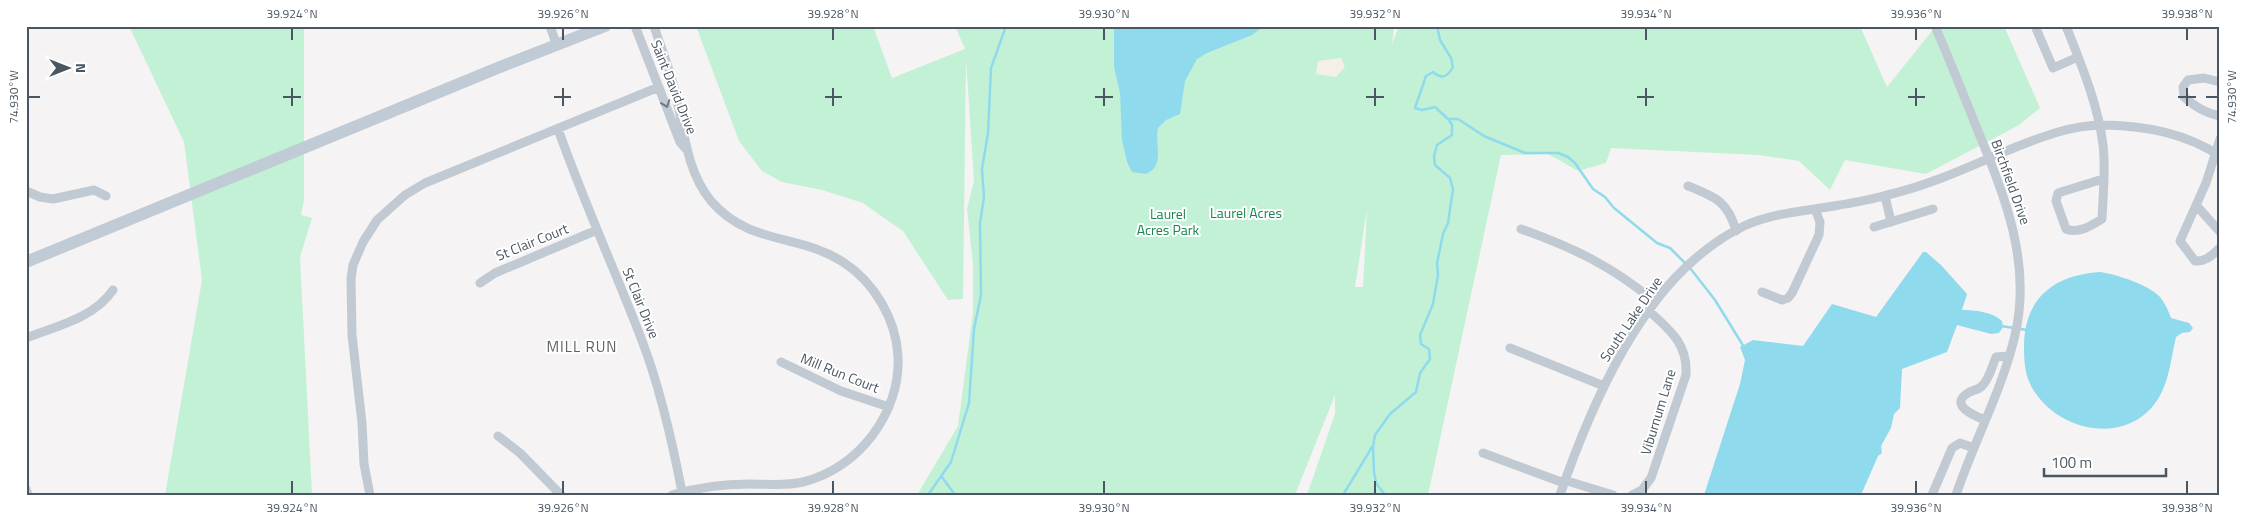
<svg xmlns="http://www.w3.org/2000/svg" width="2246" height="521" font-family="'Titillium Web',sans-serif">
<rect width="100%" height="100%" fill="#f5f3f3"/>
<path fill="#c3f1d5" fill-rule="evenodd" d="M129,26H304V200L301,215L312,218L300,257L312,495H165L202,280L184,142Z
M696,26H873L892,78L965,49L955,26H1394L1392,44L1399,26H1860L1887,87L1936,26H2004L2040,108L2019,125L1926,174L1845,160L1830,190L1799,161L1759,155L1611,148L1606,163L1578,171L1548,154L1501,155L1428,495H1307L1335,414V395L1295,495H917L958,426L973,313V264L967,209L974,181L966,59L963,299L948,300L903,231L884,218L863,203L822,190L782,182L762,171L739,141ZM1367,209L1363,287H1355Z"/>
<path fill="#f5f0e5" d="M1341,58L1345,67L1336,77L1316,74L1318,61Z"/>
<path fill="#90daee" d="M1114,26H1264L1252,35L1207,53L1197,59L1185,81L1180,114L1166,120L1158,128C1154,144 1166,165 1146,174L1132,172L1127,162L1122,140L1120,93L1114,67Z
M1923,252H1926L1941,265L1967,294L1962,310C1975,310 1993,312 2002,321L2003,327L1999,333L1991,334L1957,325L1947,352L1902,369L1900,408L1894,414L1891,428L1881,446L1882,453L1878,456L1861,495H1704L1740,384L1745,360L1740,347L1753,340L1803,346L1832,304L1876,317Z
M2100,272C2116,274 2149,285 2160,297C2165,303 2168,310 2171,318L2189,323L2193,328L2190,332L2182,333L2176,337C2171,357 2170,380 2158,399C2129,445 2062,434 2034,391C2025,377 2024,363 2024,347C2024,298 2054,275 2100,272Z"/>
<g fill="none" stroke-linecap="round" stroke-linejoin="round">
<path stroke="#90daee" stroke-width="2.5" d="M1448,119H1458L1484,136L1525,153H1558L1568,157L1575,163L1593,189L1605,197L1614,208L1657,243L1670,248L1686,264
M1690,268L1715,300L1744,347
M2001,326L2027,330
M942,477L955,495
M928,495L951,462L969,403L974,329L981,295L980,223L984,197L982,169L988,133L991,68L1006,26
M1343,495L1372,447
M1385,495L1376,483L1374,472L1373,447L1375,435L1390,414L1416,392L1420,373L1430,359L1429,349L1421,344L1420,335L1433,304L1438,275L1437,263L1443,234L1448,223L1453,189L1450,178L1435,165L1434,156L1437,145L1452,135V125L1449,120L1435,107L1422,110L1415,108L1426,76L1433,72C1441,79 1447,78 1453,67L1451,58L1440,40L1437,26"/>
<path stroke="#c1cad2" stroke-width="9" d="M550,26L557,46
M635,26L680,142L686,149
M654,26C660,45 668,64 673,84C684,123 684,168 711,201C750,246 798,233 843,262C874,282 896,319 898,356C901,413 858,469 803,482C786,486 768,484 750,484C724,484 698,487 672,495
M1935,26C1950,61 1964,96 1978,131C2005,197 2032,263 2015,335C2002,391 1974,441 1956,495
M2035,26L2053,68L2078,57
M2066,26C2081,64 2098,104 2103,145C2106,169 2103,194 2102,219C2091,226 2078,234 2066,229L2056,201L2058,193L2103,179
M2220,82L2204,78L2188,80L2183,87L2184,97C2196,107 2205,113 2220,116
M558,129C583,200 614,268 641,338C660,387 672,440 682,492
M2220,139L2206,183L2180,241L2195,261C2206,262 2212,255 2220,248
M1688,186C1715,197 1728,201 1736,231
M26,191L40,197L53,199L94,190L106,196
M1885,196L1891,222
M2196,205L2220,232
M1874,227L1933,209
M1521,229C1574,248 1612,266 1655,302
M480,283L495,273L597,230
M1762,292L1782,300L1788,298L1792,293L1819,235L1820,222L1815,209
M26,338C57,326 94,318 113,290
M1510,348L1604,386
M781,362L841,391L889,407
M1985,420C1975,416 1948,405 1968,393C1973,390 1978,390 1982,386C1990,378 1992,366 1996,357L2009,356
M498,436L520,453L561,495
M1483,453L1564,483
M1564,480L1613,495
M26,489L28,495
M370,495L364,464L362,423L352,335L351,279L353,265L363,242L377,220L405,195L425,183L659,87
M1560,495C1587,416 1631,313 1696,258C1710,246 1727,234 1744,226C1773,213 1804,211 1834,206C1852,203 1870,200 1887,195C1932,185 1974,164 2016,147C2044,136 2070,126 2100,125C2143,125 2184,132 2220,156
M1632,495L1642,490L1651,478L1686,375C1688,344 1670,330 1649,311
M1932,495L1952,448L1960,443L1974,448"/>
<path stroke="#c1cbd6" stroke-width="12" d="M26,262L500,67L605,26"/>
</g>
<defs><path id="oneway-chevron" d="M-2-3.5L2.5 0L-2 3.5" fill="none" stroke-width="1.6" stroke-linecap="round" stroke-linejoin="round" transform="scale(1.25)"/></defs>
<use stroke="#6e7983" href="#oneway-chevron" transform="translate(666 104) rotate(70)"/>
<path fill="none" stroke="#4a5661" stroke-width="2" d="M292,28V40M563,28V40M833,28V40M1104,28V40M1375,28V40M1646,28V40M1916,28V40M2187,28V40M292,88V106M563,88V106M833,88V106M1104,88V106M1375,88V106M1646,88V106M1916,88V106M2187,88V106M28,97H40M283,97H301M554,97H571M825,97H842M1095,97H1113M1366,97H1384M1637,97H1654M1908,97H1925M2178,97H2196M2206,97H2218M292,481V494M563,481V494M833,481V494M1104,481V494M1375,481V494M1646,481V494M1916,481V494M2187,481V494"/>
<g text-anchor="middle" stroke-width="4" stroke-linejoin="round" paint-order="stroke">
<g font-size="14" fill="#4a5661" stroke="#fff">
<text transform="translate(674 87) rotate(68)" y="5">Saint David Drive</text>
<text transform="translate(2011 182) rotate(70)" y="5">Birchfield Drive</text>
<text transform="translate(532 242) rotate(-22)" y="5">St Clair Court</text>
<text transform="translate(641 303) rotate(68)" y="5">St Clair Drive</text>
<text transform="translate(1631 319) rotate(-56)" y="5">South Lake Drive</text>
<text transform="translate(840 373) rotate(22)" y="5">Mill Run Court</text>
<text transform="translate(1658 412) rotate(-73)" y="5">Viburnum Lane</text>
</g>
<g font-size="14" fill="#17864f" stroke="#fff">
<text x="1246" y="218">Laurel Acres</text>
<text x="1168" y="219">Laurel<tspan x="1168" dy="16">Acres Park</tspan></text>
</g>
<g font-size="15" letter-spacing="1" fill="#5f6368" stroke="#fff">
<text x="582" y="352">MILL RUN</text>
</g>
</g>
<rect width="2246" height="521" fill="none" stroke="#ffffff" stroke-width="55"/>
<g transform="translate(68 68) rotate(90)" stroke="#ffffff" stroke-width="4" paint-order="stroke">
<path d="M0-4L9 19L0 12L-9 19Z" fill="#4a5661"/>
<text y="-8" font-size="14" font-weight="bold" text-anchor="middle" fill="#4a5661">N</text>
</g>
<path d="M2044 468v8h122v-8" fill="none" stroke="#4a5661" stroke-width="2.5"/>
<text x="2051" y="468" font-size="15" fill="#4a5661" stroke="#ffffff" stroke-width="4" paint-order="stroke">100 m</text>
<rect x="28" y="28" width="2190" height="466" fill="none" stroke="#4a5661" stroke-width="2"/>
<g font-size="12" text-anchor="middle" fill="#4a5661">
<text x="292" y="18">39.924°N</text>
<text x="563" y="18">39.926°N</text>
<text x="833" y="18">39.928°N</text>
<text x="1104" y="18">39.930°N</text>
<text x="1375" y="18">39.932°N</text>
<text x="1646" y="18">39.934°N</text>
<text x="1916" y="18">39.936°N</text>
<text x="2187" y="18">39.938°N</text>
<text transform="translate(2232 97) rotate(-90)" y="4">74.930°W</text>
<text transform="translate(14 97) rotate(-90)" y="4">74.930°W</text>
<text x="292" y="512">39.924°N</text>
<text x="563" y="512">39.926°N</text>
<text x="833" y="512">39.928°N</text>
<text x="1104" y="512">39.930°N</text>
<text x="1375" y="512">39.932°N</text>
<text x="1646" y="512">39.934°N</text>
<text x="1916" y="512">39.936°N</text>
<text x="2187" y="512">39.938°N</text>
</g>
</svg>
